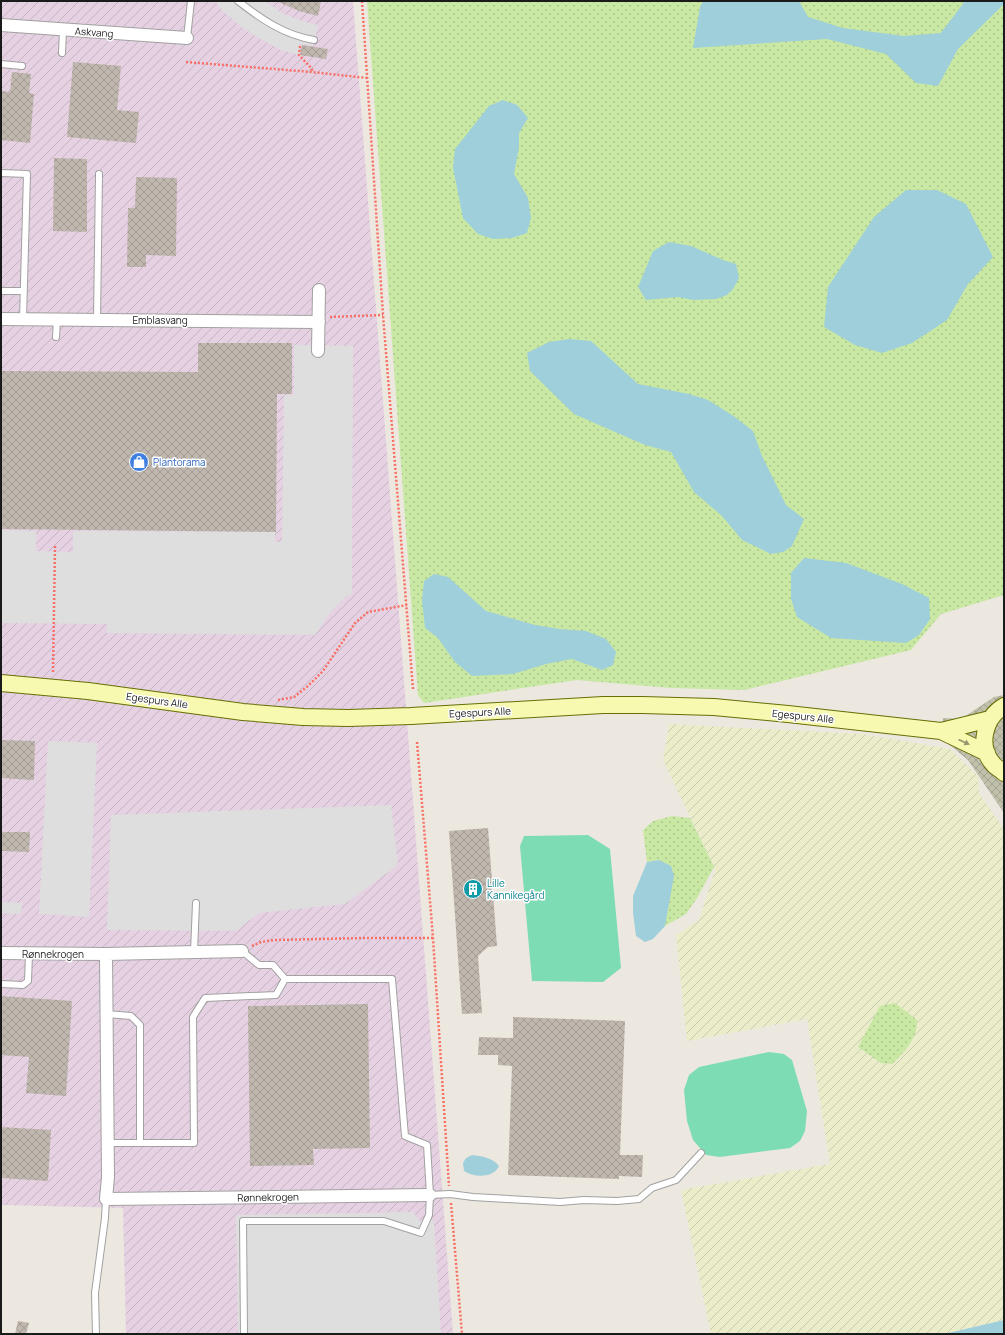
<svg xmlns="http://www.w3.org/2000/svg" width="1005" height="1335" font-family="Manrope,sans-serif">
<defs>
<pattern id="industrial-furrows" width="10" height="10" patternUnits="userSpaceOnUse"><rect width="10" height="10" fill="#e6d1e2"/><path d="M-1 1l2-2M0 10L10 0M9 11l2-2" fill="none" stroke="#c5b3c1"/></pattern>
<pattern id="construction-cross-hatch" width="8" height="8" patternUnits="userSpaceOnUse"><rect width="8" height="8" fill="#c0c0ab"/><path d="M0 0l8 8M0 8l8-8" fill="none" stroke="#a4a493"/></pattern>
<pattern id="farmland-furrows" width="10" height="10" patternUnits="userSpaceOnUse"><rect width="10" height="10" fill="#eaecca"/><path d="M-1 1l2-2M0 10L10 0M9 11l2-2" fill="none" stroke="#c8caad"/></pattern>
<pattern id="grass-dots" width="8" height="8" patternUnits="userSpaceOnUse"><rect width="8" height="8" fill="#c8e8a4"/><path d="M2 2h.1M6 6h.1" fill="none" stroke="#abc68d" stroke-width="1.8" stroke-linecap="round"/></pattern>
<pattern id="building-cross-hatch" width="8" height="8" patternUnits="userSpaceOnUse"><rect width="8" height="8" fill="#c0b7af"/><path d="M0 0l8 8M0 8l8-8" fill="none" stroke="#a49d96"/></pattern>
</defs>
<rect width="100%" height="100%" fill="#ece8e0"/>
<path fill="url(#industrial-furrows)" d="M1,1H353L453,1334H126L123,1208L1,1205Z"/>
<path fill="url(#construction-cross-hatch)" d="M1004,695V813L968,760L945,741L943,718L961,719L994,697Z"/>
<path fill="url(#farmland-furrows)" d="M669,724L863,734L950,749L978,776L979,793L1004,829V1320L944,1334H711L681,1190L830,1164L807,1019L687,1041L676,935L699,920L715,870L663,760Z"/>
<path fill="url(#grass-dots)" d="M367,1H1004V595L941,614L911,650L744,690L671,688L577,680L424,703L418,695Z
M672,816L690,818L714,867L697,898L686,914L665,926L659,860L647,862L643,830L653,821Z
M895,1003L917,1020C918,1038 904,1053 892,1064L881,1063L858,1047L880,1006Z"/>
<path fill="#7ddcb4" d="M588,835L610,849L621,968L603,982L532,981L520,846L524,836Z
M769,1052L784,1054L792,1060L807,1111L805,1131L800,1141L790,1148L720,1157L706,1155L693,1140L687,1121L684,1090L689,1075L699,1067Z"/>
<path fill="#dedede" d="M215,1H265L284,14L305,22L318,25L313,46L300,44L298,55L281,50L257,37L240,26L221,9Z
M294,345L353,346L352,594L346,596L329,614L315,635L107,633V624L1,623V530L36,531V551L73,552V531L275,532V542H282L284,395H294Z
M48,741L97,743L89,917L39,914Z
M391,805L398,865L345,904L259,913L236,931L107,930L111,815Z
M1,902L22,903L21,914L1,913Z
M413,1212L421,1222L434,1221L441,1334H238L236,1215Z"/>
<path fill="#9fcfdb" d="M703,1H799L808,17L843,28L904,36L941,33L965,1H1004V4L958,49L938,86L916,83L886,54L827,39L693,48L700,7Z
M503,100L517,105L528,118L519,133V147L514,174L528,198L531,218L527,233L512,238L493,239L478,234L463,218L453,168L455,149L489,106Z
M906,190H937L966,204L993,257L968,284L947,320L912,343L882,353L855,345L824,327L828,287L874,217Z
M669,242L691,246L723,260L736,264L739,278L733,289L727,295L716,299L693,300L678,297L646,300L638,287L653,251Z
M569,339L591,341L638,384L689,394L708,400L732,415L753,431L762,456L786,505L804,519L792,546L783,552L771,554L742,540L722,516L694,492L671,452L645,445L574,414L530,371L527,353L549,342Z
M804,558L846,563L902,584L929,598L930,619L919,635L906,643L831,638L797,617L791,599V573Z
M434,574L448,577L486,611L535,625L559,629L586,631L606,639L616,652L613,665L602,670L572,659L546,664L513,674L472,676L455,662L437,637L425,628L422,600L424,581Z
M659,860L671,866L674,876L665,926L653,939L645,942L636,936L633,913V896L647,862Z
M472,1155C482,1156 493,1158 499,1166C494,1178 474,1178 464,1171L463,1163L466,1158Z
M1004,1320V1334H944Z"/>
<path fill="url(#building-cross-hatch)" d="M276,1H321L318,16L299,11Z
M302,45L328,49L326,59L300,55Z
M73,62L121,66L117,110L139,112L136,143L67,137Z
M12,72L31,74L29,93L34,94L30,143L1,140V91L10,92Z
M54,158L87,159V232L53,231Z
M136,177L177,178L176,256L146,255V267H127L128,208H135Z
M198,343H292V394H277L276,532L1,529V371L198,372Z
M1,740L35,741L34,780L1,778Z
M488,828L497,946L488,947L478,956L482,1013L462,1014L449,831Z
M1,832H30L29,852L1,851Z
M1,996L72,1001L66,1096L26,1093L29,1057L1,1055Z
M368,1004L370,1148L313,1149L314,1165L250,1166L248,1006Z
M513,1017L625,1021L620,1155H643L642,1177L619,1176V1179L508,1175L512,1066L498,1065V1055H478L479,1037L513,1038Z
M1,1127L51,1130L48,1181L1,1178Z
M18,1321L29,1323L26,1334H15Z"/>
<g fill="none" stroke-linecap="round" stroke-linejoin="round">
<g stroke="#a1a1a1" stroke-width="8">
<path id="lane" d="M238,1C261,19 284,35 314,40
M187,38L191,1
M62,53L63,30
M1,64L22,66
M1,173L27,174L23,319
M1,291H23
M97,320L99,174
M56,337L57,319
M242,951L259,965H273L285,979H392L405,1136L427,1145L430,1195L429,1215L421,1233L384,1221H243L244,1334
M194,952L196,903
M1,984L23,985L28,981L29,954
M106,1014L131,1016L140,1025V1143H108
M140,1143H194L193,1017L205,998L276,995L285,979
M430,1195L450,1194L473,1197L560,1202L584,1200L617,1201L639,1199L652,1188L676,1180L701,1153
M96,1334L95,1293L105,1218L106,1199"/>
</g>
<g stroke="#a1a1a1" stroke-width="14">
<path id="street" d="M1,25L187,38
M1,319L319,322
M318,351L319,290
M1,953L106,954L242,951
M106,954L108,1177L106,1199L430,1195"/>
</g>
<g stroke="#666e05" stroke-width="18">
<path id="secondary" d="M1,683L88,691L243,712L303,717L348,718L411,716L603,705H642L714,707L788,714L941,731L987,753
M1004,706C984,718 977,747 994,765C997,768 1001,770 1004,773
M941,731L990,719"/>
</g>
<path stroke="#f96f64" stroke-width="2.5" stroke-dasharray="2 2" stroke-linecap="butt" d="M362,1L383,315L413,689
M300,46L299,55L312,69V72
M186,62L312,72L367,78
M330,317L383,315
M53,672L55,546
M278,700L294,697L308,686L323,671L355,623L368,612L407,605
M417,742L433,938L449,1186
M252,946L261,942L274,940L364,938H433
M451,1203L462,1334"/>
<use href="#lane" stroke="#fff" stroke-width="6"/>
<use href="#street" stroke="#fff" stroke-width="12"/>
<use href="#secondary" stroke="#f7f9b1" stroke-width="16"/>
</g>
<defs><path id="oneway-solid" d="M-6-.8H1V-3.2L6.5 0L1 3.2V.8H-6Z"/></defs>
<use fill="#94956d" href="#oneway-solid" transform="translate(964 742) rotate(25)"/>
<defs>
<g id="shop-disc" transform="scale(1)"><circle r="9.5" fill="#3f7fe0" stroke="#fff"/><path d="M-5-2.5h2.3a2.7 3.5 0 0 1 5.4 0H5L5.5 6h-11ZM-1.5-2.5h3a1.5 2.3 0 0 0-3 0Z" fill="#fff"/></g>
<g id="building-disc" transform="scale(1)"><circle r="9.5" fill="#0f9aa8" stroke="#fff"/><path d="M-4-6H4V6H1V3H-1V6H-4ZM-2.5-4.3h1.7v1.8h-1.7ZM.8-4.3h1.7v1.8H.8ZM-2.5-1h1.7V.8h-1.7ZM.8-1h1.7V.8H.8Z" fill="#fff"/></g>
</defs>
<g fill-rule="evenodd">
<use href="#shop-disc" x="139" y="462"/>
<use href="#building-disc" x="473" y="889"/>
</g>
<g text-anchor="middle" stroke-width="3" stroke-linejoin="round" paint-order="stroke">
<g font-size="10" fill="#1a1a1a" stroke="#fff">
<text transform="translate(94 32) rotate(4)" y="4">Askvang</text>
<text x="160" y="324">Emblasvang</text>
<text transform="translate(157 700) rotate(8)" y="4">Egespurs Alle</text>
<text transform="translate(480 712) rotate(-3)" y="4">Egespurs Alle</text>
<text transform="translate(803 716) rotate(6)" y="4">Egespurs Alle</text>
<text x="53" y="958">Rønnekrogen</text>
<text transform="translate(268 1197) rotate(-1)" y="4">Rønnekrogen</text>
</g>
<g font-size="10" fill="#366cbe" stroke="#fff" text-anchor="start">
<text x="153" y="466">Plantorama</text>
</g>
<g font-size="10" fill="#0d838f" stroke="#fff" text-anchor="start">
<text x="487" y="887">Lille<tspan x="487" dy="12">Kannikegård</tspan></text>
</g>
</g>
<rect width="1005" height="1335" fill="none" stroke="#1a1a1a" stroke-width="4"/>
</svg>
